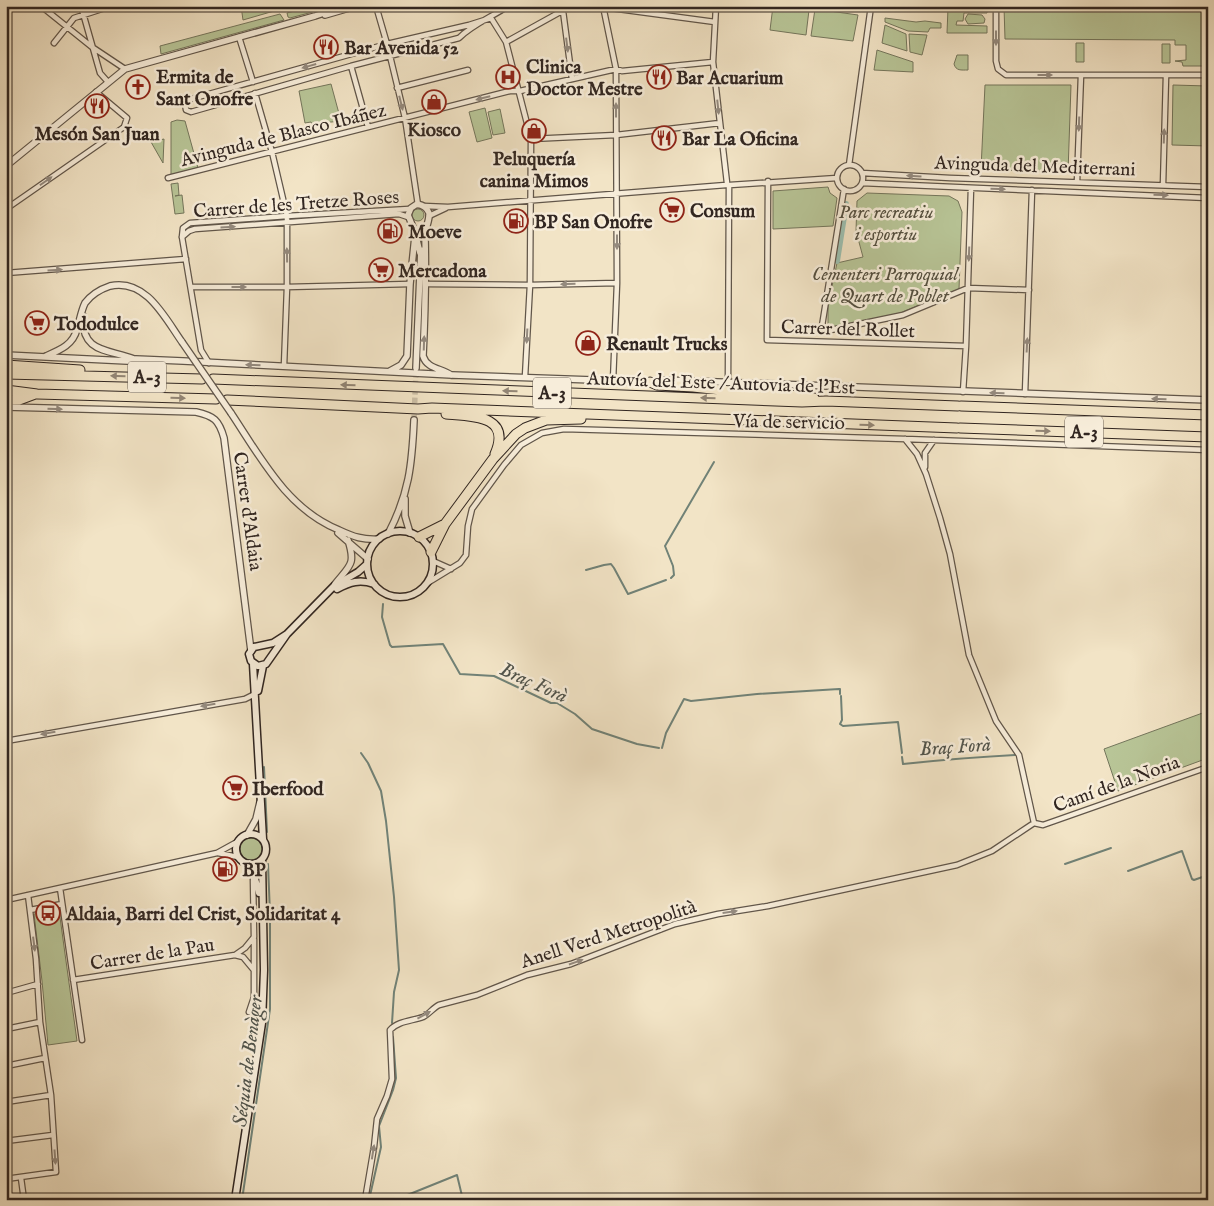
<svg xmlns="http://www.w3.org/2000/svg" width="1214" height="1206" font-family="'IM FELL English',serif">
<rect width="100%" height="100%" fill="#f2e4c6"/>
<filter id="stains"><feTurbulence type="fractalNoise" baseFrequency=".004" numOctaves="4"/><feColorMatrix values="0 0 0 0 .2 0 0 0 0 .09 0 0 0 0 .02 0 0 0 .5 -.17"/></filter>
<radialGradient id="worn" r=".72"><stop offset=".6" stop-color="#630" stop-opacity="0"/><stop offset="1" stop-color="#630" stop-opacity=".3"/></radialGradient>
<path fill="#b8c597" stroke="#74765c" d="M241,6H273L274,11L243,20Z
M313,6H319L320,10L290,18L288,17L287,13Z
M773,6L809,10L806,35L770,30Z
M1208,6V66H1183L1182,62L1175,61L1186,60V45H1175V40L1005,39L1004,7Z
M948,8L987,11V13H964L963,21H957L956,25L987,26V33H947Z
M815,9L858,15L853,41L811,36Z
M280,14L284,20L161,54L160,46Z
M968,14L982,15L985,19L984,23L968,24L965,19Z
M885,18L916,22L925,21L941,23V28H930L928,32L908,31L885,22Z
M885,25L906,34L907,51L882,43Z
M909,34L927,35L922,55L910,52Z
M1076,43H1084V62H1076Z
M1162,44H1170V63H1162Z
M877,50L913,62V72L874,70Z
M957,55H968V70C961,70 956,71 954,64Z
M331,84L341,121L312,124L311,122L305,123L299,91Z
M985,85H1071L1068,173L981,169Z
M1173,85L1208,86V146L1172,145Z
M485,108L492,138L477,142L469,112Z
M500,109L505,133L493,135L488,112Z
M177,120L185,121L198,168L171,175V122Z
M164,139L163,163L151,142Z
M178,183L179,195L175,196L182,195L184,213L175,214L171,184Z
M828,187L830,193L837,198L833,226L773,229V191Z
M867,193L949,196L958,201L962,212L959,289L900,313L828,329V305L837,263L863,257L856,231L857,201Z
M412 215a6 6 0 1 1 12 0a6 6 0 1 1-12 0Z
M1208,711V758L1118,791L1104,749Z
M240 849a11 11 0 1 1 22 0a11 11 0 1 1-22 0Z
M59,910L77,1041L48,1045L42,981L34,914Z"/>
<g fill="none" stroke-linecap="round" stroke-linejoin="round">
<path stroke="#718277" stroke-width="2" d="M586,570L604,565L611,564L614,568L628,594L666,580
M671,578L674,575L673,566L665,546L714,462
M383,604L382,617L390,645L392,647L443,644L460,674L494,676L551,703H557L575,714L592,729L637,744L659,748
M841,696L842,720L840,724L843,726L898,722L902,753
M662,748L666,733L684,699L691,701L757,694L839,689H840V694
M361,753L368,763L381,791L386,821L394,897L399,970L394,992L392,1023
M902,757L903,764C941,760 978,757 1015,755
M264,767L267,832
M1065,864L1111,848
M1128,871L1182,851L1192,879L1194,880L1208,875
M242,1200L270,1009V914L268,864
M369,1200L381,1147L379,1126L393,1090L396,1078L393,1037
M395,1200L457,1175L463,1200"/>
<path stroke="#9cbfb0" stroke-width="6" d="M837,261L846,204"/>
<path stroke="#cbbea5" stroke-width="5.5" stroke-dasharray="5.5 3" stroke-linecap="butt" d="M414,420L416,370"/>
<g stroke="#61564a" stroke-width="7">
<path id="minor" d="M41,6L92,47L125,69
M81,6L100,73L108,82
M376,6L387,44
M603,6L616,69L617,283L613,381
M716,6L713,62L727,183
M996,6V61L998,69L1006,75H1208
M603,7L715,22
M563,11L572,79
M491,18L469,25L387,44L191,99L185,104L186,110L191,112L351,66L459,38C473,24 492,17 508,6
M491,18L506,42L531,139L530,285L525,377
M239,37L253,82
M506,42L571,6
M54,43L74,18L105,8
M390,56L405,118L418,205
M351,66L368,127
M397,88L468,70
M255,93L272,152L287,216V287L284,366
M531,139L616,135L720,123
M849,165L871,6
M837 178a13 13 0 1 1 26 0a13 13 0 1 1-26 0Z
M862,173L950,178L1208,187
M168,178L510,91H520L616,69L622,71L713,62
M768,181L767,340L966,346
M1077,182L1081,75
M862,183L1208,198
M730,185L837,178
M1163,185L1166,76
M844,189L822,326L826,331L903,315L968,288L1029,290
M424,206L448,207L726,185
M6,209L124,127L127,118L96,92
M429,216L446,208
M182,237L189,231L195,229L399,214L408,217
M6,273L186,259
M426,284L530,285L617,283
M191,287H287L410,284
M209,363L201,350L182,237L183,228L190,223L287,216L409,209
M728,383L729,187
M963,392L966,346L971,188
M1025,394L1032,190
M905,439L917,454L926,474L940,518L950,554L969,655L996,721L1019,755L1034,823
M925,467V453L934,440
M433,561L451,569
M429,582L460,563L466,555L468,526L472,509L504,465L521,445L542,433L564,429L905,439L1208,450
M6,741L245,699L255,694
M1034,823L1043,825L1208,767
M218,853L238,857
M60,888L82,1040
M6,900L217,853L237,842
M30,910L62,904
M235,955L243,957L253,969
M73,980L235,955L245,948L254,937L253,878
M6,993L38,984
M249,1012L254,997V939
M6,1029L40,1022
M6,1066L45,1058
M6,1102L51,1095
M6,1141L53,1135
M21,1178L24,1200
M6,1179L56,1172L51,1095L40,1022L36,959L28,895
M365,1200L374,1147L377,1119L387,1096L392,1079L390,1030C398,1021 412,1021 423,1017C429,1014 433,1008 439,1005L477,995L527,975L571,964L675,924L718,914L768,906L957,865L992,851L1034,823"/>
</g>
<g stroke="#61564a" stroke-width="8">
<path id="tertiary" d="M325,15L356,6
M6,166L125,69L315,16L324,13L333,6
M420,253L415,232L408,215L411,208L417,204C422,205 427,207 429,213C430,220 425,228 425,236C426,276 425,316 423,356C427,369 441,368 451,375
M83,316C81,354 109,349 134,359
M6,355L127,361L136,359L183,361L452,375L650,382L665,380L1208,400
M46,356C60,350 73,345 77,329C80,320 81,311 85,303C91,295 101,289 110,286C146,278 165,318 182,342
M416,368L421,250
M390,371L401,365L407,356L410,284L415,236
M6,407L196,412C214,416 219,420 224,438L251,651
M231,413C261,458 287,509 339,530C354,537 363,540 379,539
M405,499V516L410,533
M338,533L368,559
M388,534C409,494 412,465 414,420
M335,584C350,565 356,565 348,540
M247,835L256,819L260,802"/>
</g>
<g stroke="#312621" stroke-width="9">
<path id="secondary" d="M367 564a33 33 0 1 1 66 0a33 33 0 1 1-66 0Z
M337,589C350,582 360,579 374,584
M287,634L273,643L254,647L249,654L251,661L258,666L266,664L287,634L334,586L358,572L367,564
M253,664L263,839
M258,691L263,666
M236 849a15 15 0 1 1 30 0a15 15 0 1 1-30 0Z
M247,864L254,875L259,893
M235,1200L262,1023L264,970L262,861"/>
</g>
<g stroke="#312621" stroke-width="11">
<path id="motorway" d="M6,365L80,370
M6,374L202,379
M213,379L802,402L826,401L958,406
M650,382L657,385L693,387L749,393L802,396L814,398
M6,390L37,394L216,399
M6,400H19L35,394
M227,400L418,409L432,408L957,428
M961,406L1208,415
M446,414C472,416 512,415 495,454
M960,428L1208,437
M419,537L445,524
M431,552L445,524L493,459L516,434L525,428L546,420L581,419"/>
</g>
<use href="#minor" stroke="#f7edda" stroke-width="4.5"/>
<use href="#tertiary" stroke="#f7edda" stroke-width="5.5"/>
<use href="#secondary" stroke="#f7edda" stroke-width="6"/>
<use href="#motorway" stroke="#f2e4c6" stroke-width="9"/>
<g stroke="#61564a" stroke-width="8" stroke-linecap="butt">
<path id="tertiary-bridge" d="M182,342L231,413"/>
</g>
<use href="#tertiary-bridge" stroke="#f7edda" stroke-width="5.5"/>
</g>
<defs><path id="oneway-solid" d="M-6-.8H1V-3.2L6.5 0L1 3.2V.8H-6Z" transform="scale(1.25)"/></defs>
<g fill="#948a7e">
<use href="#oneway-solid" transform="translate(996 38) rotate(90)"/>
<use href="#oneway-solid" transform="translate(567 45) rotate(83)"/>
<use href="#oneway-solid" transform="translate(309 66) rotate(164)"/>
<use href="#oneway-solid" transform="translate(1045 75)"/>
<use href="#oneway-solid" transform="translate(483 98) rotate(166)"/>
<use href="#oneway-solid" transform="translate(401 103) rotate(76)"/>
<use href="#oneway-solid" transform="translate(718 107) rotate(84)"/>
<use href="#oneway-solid" transform="translate(616 110) rotate(-90)"/>
<use href="#oneway-solid" transform="translate(1079 124) rotate(92)"/>
<use href="#oneway-solid" transform="translate(1164 136) rotate(-88)"/>
<use href="#oneway-solid" transform="translate(914 176) rotate(-177)"/>
<use href="#oneway-solid" transform="translate(46 181) rotate(-35)"/>
<use href="#oneway-solid" transform="translate(998 189) rotate(2)"/>
<use href="#oneway-solid" transform="translate(1161 195) rotate(2)"/>
<use href="#oneway-solid" transform="translate(228 227) rotate(-4)"/>
<use href="#oneway-solid" transform="translate(617 242) rotate(90)"/>
<use href="#oneway-solid" transform="translate(969 254) rotate(92)"/>
<use href="#oneway-solid" transform="translate(287 255) rotate(-91)"/>
<use href="#oneway-solid" transform="translate(55 270) rotate(-3)"/>
<use href="#oneway-solid" transform="translate(568 284) rotate(179)"/>
<use href="#oneway-solid" transform="translate(239 287)"/>
<use href="#oneway-solid" transform="translate(527 336) rotate(93)"/>
<use href="#oneway-solid" transform="translate(424 343) rotate(-88)"/>
<use href="#oneway-solid" transform="translate(1027 345) rotate(-87)"/>
<use href="#oneway-solid" transform="translate(253 365) rotate(-178)"/>
<use href="#oneway-solid" transform="translate(997 393) rotate(-178)"/>
<use href="#oneway-solid" transform="translate(1159 399) rotate(-178)"/>
<use href="#oneway-solid" transform="translate(55 409) rotate(2)"/>
<use href="#oneway-solid" transform="translate(208 705) rotate(170)"/>
<use href="#oneway-solid" transform="translate(48 733) rotate(170)"/>
<use href="#oneway-solid" transform="translate(730 912) rotate(-8)"/>
<use href="#oneway-solid" transform="translate(34 944) rotate(83)"/>
<use href="#oneway-solid" transform="translate(576 962) rotate(-19)"/>
<use href="#oneway-solid" transform="translate(424 1015) rotate(-29)"/>
<use href="#oneway-solid" transform="translate(373 1152) rotate(-81)"/>
<use href="#oneway-solid" transform="translate(55 1157) rotate(86)"/>
</g>
<g fill="#928574">
<use href="#oneway-solid" transform="translate(118 376) rotate(-178)"/>
<use href="#oneway-solid" transform="translate(348 385) rotate(-178)"/>
<use href="#oneway-solid" transform="translate(510 391) rotate(-178)"/>
<use href="#oneway-solid" transform="translate(178 398) rotate(2)"/>
<use href="#oneway-solid" transform="translate(708 398) rotate(-178)"/>
<use href="#oneway-solid" transform="translate(867 425) rotate(2)"/>
<use href="#oneway-solid" transform="translate(1043 431) rotate(2)"/>
</g>
<defs>
<g id="restaurant-ring" transform="scale(1.25)"><circle r="9.5" fill="#f7edda" stroke="#8f2418" stroke-width="1.5"/><path d="M-5-6h1v4h1v-4h1v4h1v-4h1v5L-1.5 .5V6h-2V.5L-5-1ZM5-6V6H3V1.5H1.5Q1.5-4 5-6Z" fill="#8f2418"/></g>
<g id="hospital-ring" transform="scale(1.25)"><circle r="9.5" fill="#f7edda" stroke="#8f2418" stroke-width="1.5"/><path d="M-5-5h3v3.5h4V-5h3V5h-3V1.5h-4V5h-3Z" fill="#8f2418"/></g>
<g id="church-ring" transform="scale(1.25)"><circle r="9.5" fill="#f7edda" stroke="#8f2418" stroke-width="1.5"/><path d="M-1.2-6h2.4v3.5h3.3v2.4h-3.3V6h-2.4V-.1h-3.3v-2.4h3.3Z" fill="#8f2418"/></g>
<g id="shop-ring" transform="scale(1.25)"><circle r="9.5" fill="#f7edda" stroke="#8f2418" stroke-width="1.5"/><path d="M-5-2.5h2.3a2.7 3.5 0 0 1 5.4 0H5L5.5 6h-11ZM-1.5-2.5h3a1.5 2.3 0 0 0-3 0Z" fill="#8f2418"/></g>
<g id="supermarket-ring" transform="scale(1.25)"><circle r="9.5" fill="#f7edda" stroke="#8f2418" stroke-width="1.5"/><path d="M-6-5.5h2.5l.6 2H6L4.5 2H-2.5L-4.4-4H-6ZM-1.5 3.2a1.3 1.3 0 1 0 .1 0ZM3 3.2a1.3 1.3 0 1 0 .1 0Z" fill="#8f2418"/></g>
<g id="fuel-ring" transform="scale(1.25)"><circle r="9.5" fill="#f7edda" stroke="#8f2418" stroke-width="1.5"/><path d="M-5.5-6h7V0h2V4h1.3V-2.5L3-4.5l.8-.8L6-3V5H2.5V1h-1V6h-7ZM-4.2-4.7v3.2H.2V-4.7Z" fill="#8f2418"/></g>
<g id="bus-ring" transform="scale(1.25)"><circle r="9.5" fill="#f7edda" stroke="#8f2418" stroke-width="1.5"/><path d="M-5-6H5V4H4V6H2V4H-2V6H-4V4H-5ZM-3.5-4V0h7V-4ZM-3.5 1.2v1.5H-2V1.2ZM2 1.2v1.5H3.5V1.2Z" fill="#8f2418"/></g>
</defs>
<g fill-rule="evenodd">
<use href="#restaurant-ring" x="326" y="47"/>
<use href="#hospital-ring" x="508" y="77"/>
<use href="#restaurant-ring" x="659" y="77"/>
<use href="#church-ring" x="138" y="87"/>
<use href="#shop-ring" x="434" y="102"/>
<use href="#restaurant-ring" x="97" y="106"/>
<use href="#shop-ring" x="534" y="131"/>
<use href="#restaurant-ring" x="664" y="138"/>
<use href="#supermarket-ring" x="672" y="210"/>
<use href="#fuel-ring" x="516" y="221"/>
<use href="#fuel-ring" x="390" y="231"/>
<use href="#supermarket-ring" x="381" y="270"/>
<use href="#supermarket-ring" x="37" y="323"/>
<use href="#shop-ring" x="588" y="343"/>
<use href="#supermarket-ring" x="235" y="788"/>
<use href="#fuel-ring" x="225" y="869"/>
<use href="#bus-ring" x="48" y="913"/>
</g>
<g text-anchor="middle" stroke-width="5" stroke-linejoin="round" paint-order="stroke">
<g fill="#f7edda" stroke="#6c6258" stroke-width="1">
<rect x="128" y="361.5" width="38" height="31" rx="4"/>
<rect x="533" y="377.5" width="38" height="31" rx="4"/>
<rect x="1065" y="416.5" width="38" height="31" rx="4"/>
</g>
<g font-size="18" font-weight="bold" fill="#312621">
<text x="147" y="383">A-3</text>
<text x="552" y="399">A-3</text>
<text x="1084" y="438">A-3</text>
</g>
<g font-size="19" font-weight="bold" fill="#312621" stroke="#f7edda" text-anchor="start">
<text x="344" y="54">Bar Avenida 52</text>
<text x="526" y="73">Clinica<tspan x="526" dy="22">Doctor Mestre</tspan></text>
<text x="156" y="83">Ermita de<tspan x="156" dy="22">Sant Onofre</tspan></text>
<text x="676" y="84">Bar Acuarium</text>
<text x="434" y="136" text-anchor="middle">Kiosco</text>
<text x="97" y="140" text-anchor="middle">Mesón San Juan</text>
<text x="682" y="145">Bar La Oficina</text>
<text x="534" y="165" text-anchor="middle">Peluquería<tspan x="534" dy="22">canina Mimos</tspan></text>
<text x="690" y="217">Consum</text>
<text x="534" y="228">BP San Onofre</text>
<text x="408" y="238">Moeve</text>
<text x="398" y="277">Mercadona</text>
<text x="54" y="330">Tododulce</text>
<text x="606" y="350">Renault Trucks</text>
<text x="252" y="795">Iberfood</text>
<text x="242" y="876">BP</text>
<text x="66" y="920">Aldaia, Barri del Crist, Solidaritat 4</text>
</g>
<g font-size="19" fill="#312621" stroke="#f7edda">
<text transform="translate(283 134) rotate(-14)" y="7">Avinguda de Blasco Ibáñez</text>
<text transform="translate(1035 165) rotate(2)" y="7">Avinguda del Mediterrani</text>
<text transform="translate(296 203) rotate(-4)" y="7">Carrer de les Tretze Roses</text>
<text transform="translate(848 328) rotate(2)" y="7">Carrer del Rollet</text>
<text transform="translate(721 382) rotate(2)" y="7">Autovía del Este / Autovia de l'Est</text>
<text transform="translate(789 421) rotate(1)" y="7">Vía de servicio</text>
<text transform="translate(249 511) rotate(82)" y="7">Carrer d'Aldaia</text>
<text transform="translate(1116 783) rotate(-20)" y="7">Camí de la Noria</text>
<text transform="translate(608 933) rotate(-18)" y="7">Anell Verd Metropolità</text>
<text transform="translate(152 953) rotate(-9)" y="7">Carrer de la Pau</text>
</g>
<g font-size="19" font-style="italic" fill="#534e3e" stroke="#f7edda">
<text x="886" y="218">Parc recreatiu<tspan x="886" dy="22">i esportiu</tspan></text>
<text x="885" y="280">Cementeri Parroquial<tspan x="885" dy="22">de Quart de Poblet</tspan></text>
</g>
<g font-size="20" font-style="italic" fill="#51544c" stroke="#f7edda">
<text transform="translate(534 682) rotate(24)" y="7">Braç Forà</text>
<text transform="translate(955 746) rotate(-4)" y="7">Braç Forà</text>
<text transform="translate(247 1061) rotate(-83)" y="7">Séquia de Benàger</text>
</g>
</g>
<rect width="1214" height="1206" fill="none" stroke="#f2e4c6" stroke-width="25"/>
<rect x="8" y="8" width="1199" height="1191" fill="none" stroke="#312621" stroke-width="2.5"/>
<rect x="12" y="12" width="1189" height="1181" fill="none" stroke="#312621"/>
<rect width="100%" height="100%" filter="url(#stains)"/>
<rect width="100%" height="100%" fill="url(#worn)"/>
</svg>
